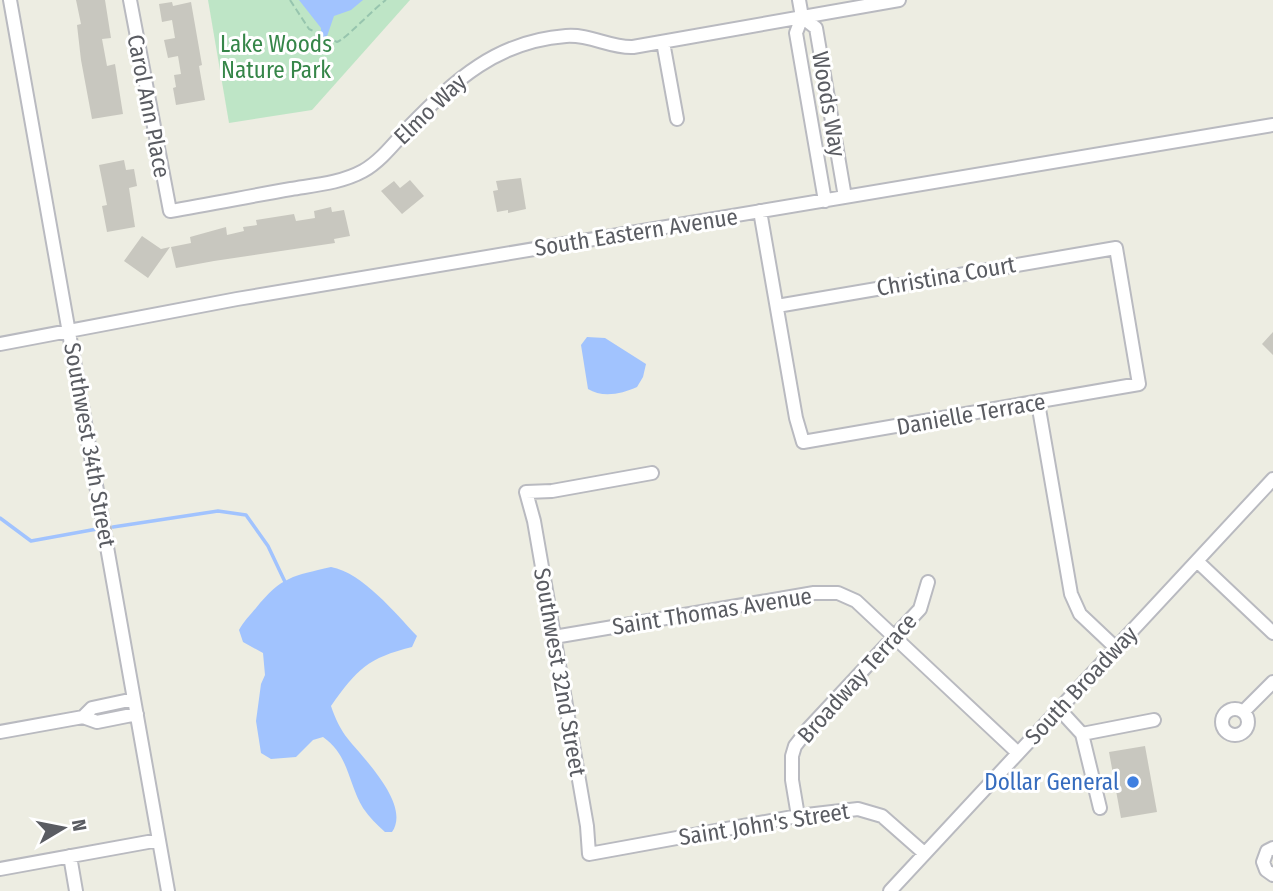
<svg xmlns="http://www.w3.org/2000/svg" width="1273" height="891" font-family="'Fira Sans Condensed',sans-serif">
<rect width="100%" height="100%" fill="#edede2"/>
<path fill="#bee5c6" d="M208,0H410L312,110L229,123Z"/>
<path fill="#a1c3fe" d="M299,0H363L351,10L334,16L324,45L321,42V28Z
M587,337L605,338L646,364L643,377L637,387C622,394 602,398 588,389L581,345Z
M331,567C363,573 395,613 417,636L412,647C368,658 357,669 331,706C335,718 340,729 348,739C364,759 411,805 392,832H385C377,825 369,817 363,808C348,783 349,755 323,737L313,740L296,757L271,759L261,753L256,721L261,684L265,675L263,653L243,642L239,630C244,621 250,615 256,608C282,576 293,576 331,567Z"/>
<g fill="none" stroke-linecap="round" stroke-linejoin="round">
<path stroke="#a1c3fe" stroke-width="3.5" d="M0,518L31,541L97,529
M113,527L218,511L246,515L268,546L286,584"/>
</g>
<path fill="#c8c7bf" d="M76,0H105L111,38L102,39L107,66L115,64L123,114L92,119L81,60L77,25L81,24Z
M172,2L173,6L191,2L202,65L199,66L205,100L176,105L173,88L176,87L174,75L181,74L178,56L168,58L164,40L175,38L172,20L162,22L159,4Z
M124,160L126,170L134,169L137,186L129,188L135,227L107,232L102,206L107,205L99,165Z
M521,178L526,209L508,213V210L497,212L493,191L498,190L496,181Z
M410,180L424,196L402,214L381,191L394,181L400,188Z
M331,207L332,212L344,210L350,236L334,239L335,243L214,261L176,268L171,247L191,243L190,237L226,227L227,235L244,231L243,227L257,225L256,220L294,214L296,221L315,218L314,211Z
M142,236L161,249L170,247L148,278L124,261Z
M1273,332V355L1262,344Z
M1145,746L1157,812L1121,818L1109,752Z"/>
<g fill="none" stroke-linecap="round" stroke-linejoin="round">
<g stroke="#b9bac0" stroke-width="16">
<path id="minor" d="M10,0L168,891
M130,0L170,211C211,204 251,196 291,189C315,185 341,183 363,171C381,161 395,142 409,127C455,80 497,41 566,36C590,34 610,48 633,47L899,0
M799,0L802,17
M663,42L677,119
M825,201L796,33L802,17L816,28L845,197
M760,211L796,418L803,442L1139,384L1116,248L777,306
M0,344L237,299L1273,125
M1038,403L1071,594L1080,614L1116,648
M652,473L552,491L526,492L534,521L587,826L589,854L798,816L858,809L882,816L924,853
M1197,561L1273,633
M554,637L814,593H838L856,601L1018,753
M1222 722a13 13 0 1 1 26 0a13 13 0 1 1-26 0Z
M1059,709L1082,734L1100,808
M1243,712L1273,682
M83,717L92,708L134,699
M0,732L83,717L97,722L137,714
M1082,734L1154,720
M798,816L792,780V756L795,746L809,728L920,609L928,582
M1273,848L1267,851L1263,862L1266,870L1273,875
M70,856L76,891
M0,869L159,840
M890,891L1273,479"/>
</g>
<path stroke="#97c5ae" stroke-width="2" stroke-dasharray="7 3.5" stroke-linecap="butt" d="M290,0L309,29L337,42C345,40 374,8 386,0"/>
<use href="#minor" stroke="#fff" stroke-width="12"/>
</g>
<circle fill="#3f7fe0" stroke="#fff" stroke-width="2.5" cx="1133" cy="782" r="7"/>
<g text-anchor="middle" stroke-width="6" stroke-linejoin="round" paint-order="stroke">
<g font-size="23" fill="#368649" stroke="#fff">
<text x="276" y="52">Lake Woods<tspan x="276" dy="26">Nature Park</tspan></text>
</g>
<g font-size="23" fill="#5a5c62" stroke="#fff">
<text transform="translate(829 104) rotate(80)" y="8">Woods Way</text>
<text transform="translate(149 106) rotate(79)" y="8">Carol Ann Place</text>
<text transform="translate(430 109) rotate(-44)" y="8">Elmo Way</text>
<text transform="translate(636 232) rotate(-9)" y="8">South Eastern Avenue</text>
<text transform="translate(946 276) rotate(-10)" y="8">Christina Court</text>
<text transform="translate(971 414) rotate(-10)" y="8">Danielle Terrace</text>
<text transform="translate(90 445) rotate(80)" y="8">Southwest 34th Street</text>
<text transform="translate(712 611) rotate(-9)" y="8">Saint Thomas Avenue</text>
<text transform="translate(560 672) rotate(80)" y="8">Southwest 32nd Street</text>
<text transform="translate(857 678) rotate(-48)" y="8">Broadway Terrace</text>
<text transform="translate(1081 685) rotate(-47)" y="8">South Broadway</text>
<text transform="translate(764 824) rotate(-9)" y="8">Saint John's Street</text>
</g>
<g font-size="23" fill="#366cbe" stroke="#fff" text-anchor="end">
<text x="1119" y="790">Dollar General</text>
</g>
</g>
<g transform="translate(63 828) rotate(80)" stroke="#ffffff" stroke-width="5" paint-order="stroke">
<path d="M0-5L12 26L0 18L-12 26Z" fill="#5a5c62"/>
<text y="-10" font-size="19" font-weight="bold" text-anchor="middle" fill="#5a5c62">N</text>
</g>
</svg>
